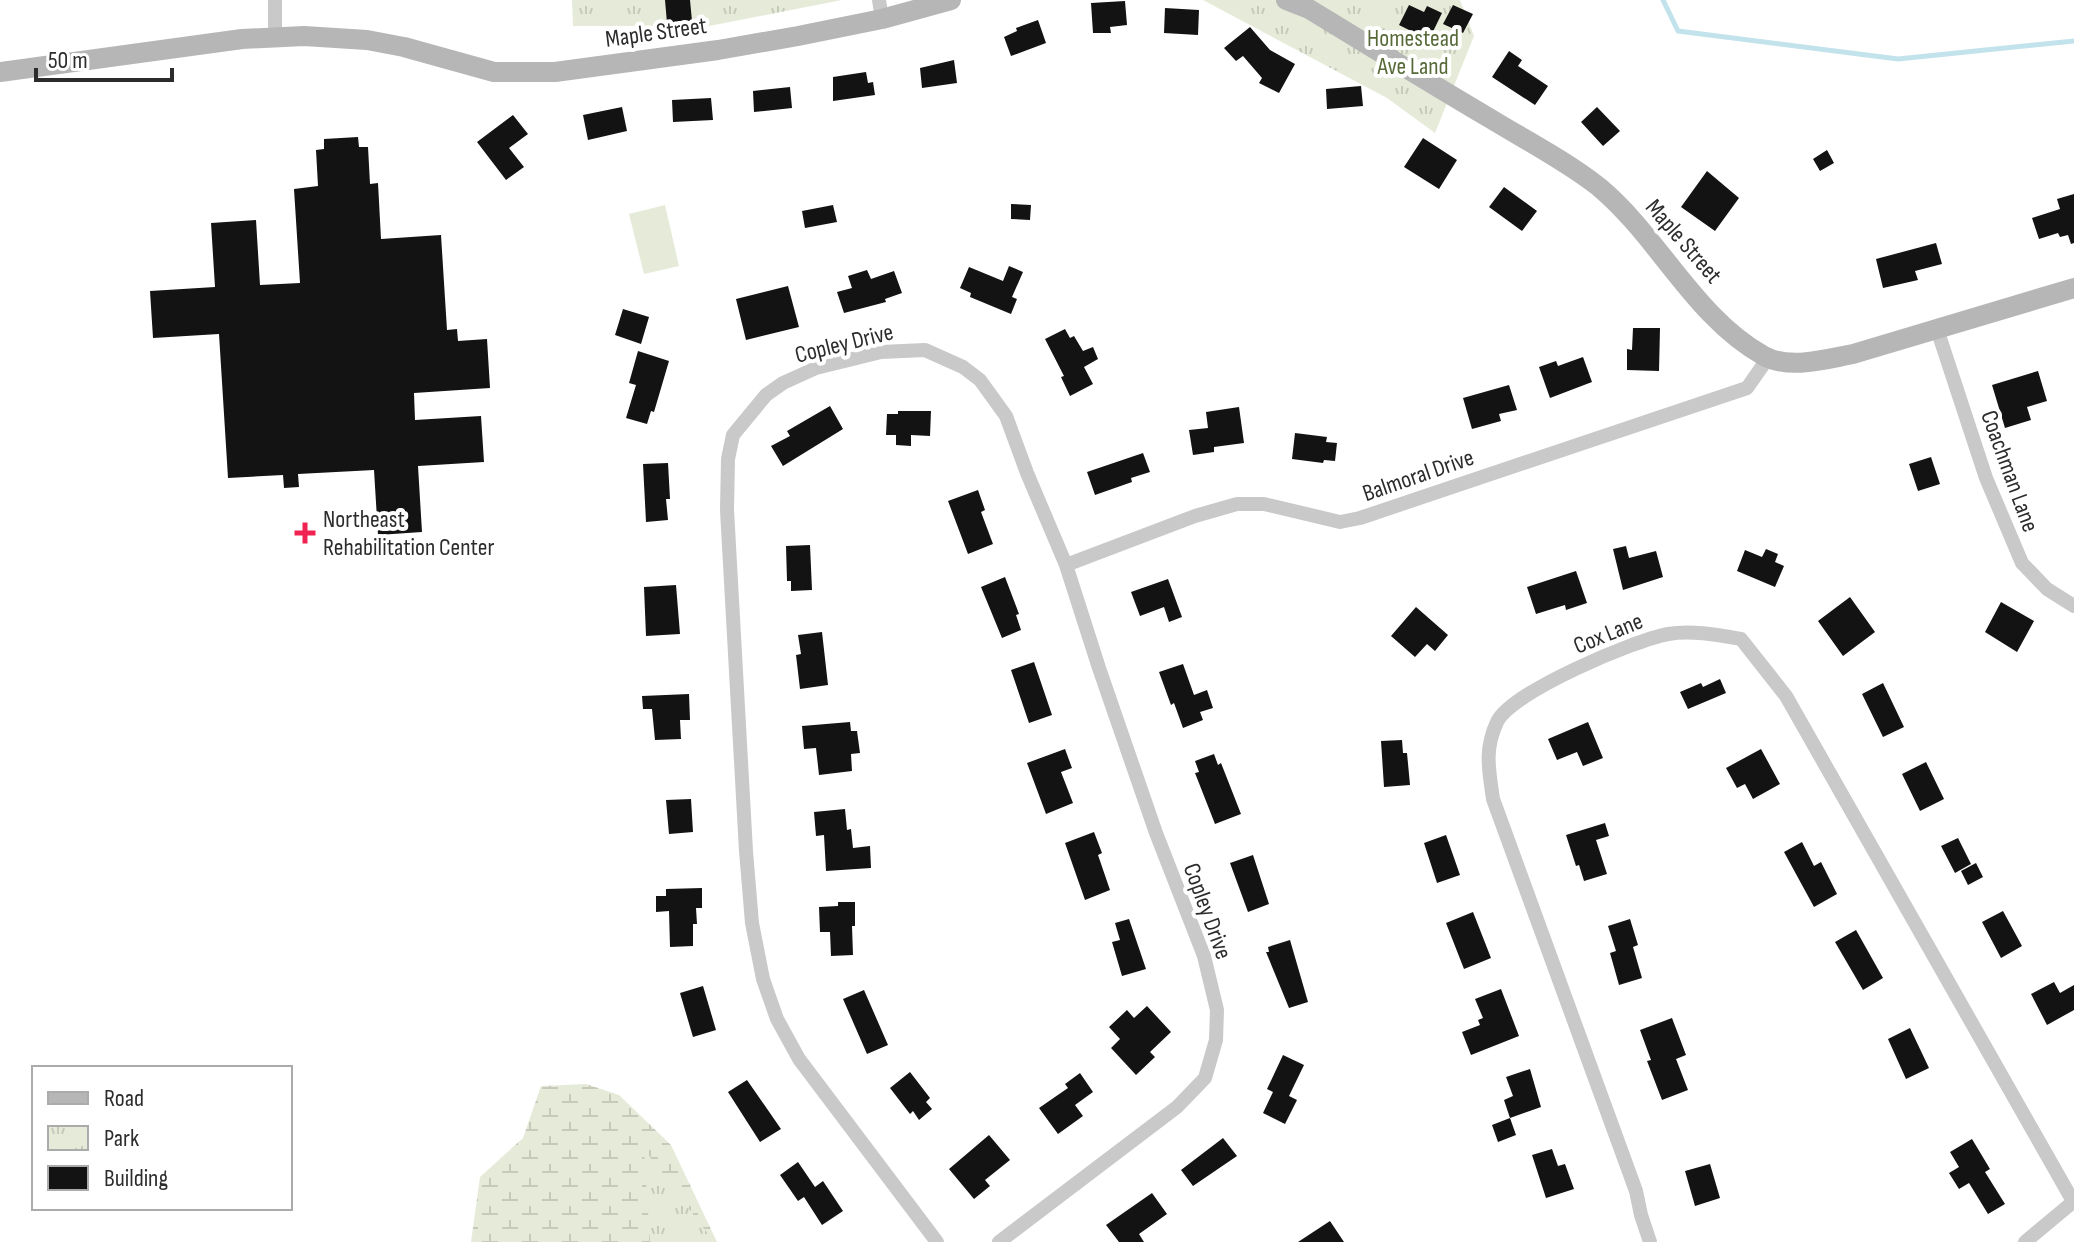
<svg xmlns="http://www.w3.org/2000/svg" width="2074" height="1242" font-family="'Sofia Sans Condensed',sans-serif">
<defs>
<pattern id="wetland-marsh" width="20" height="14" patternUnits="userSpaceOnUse" patternTransform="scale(2)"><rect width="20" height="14" fill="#e5ebd8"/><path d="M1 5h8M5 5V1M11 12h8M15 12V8" fill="none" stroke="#c5caba"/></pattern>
<pattern id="park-tufts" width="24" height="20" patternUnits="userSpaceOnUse" patternTransform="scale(2)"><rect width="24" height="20" fill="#e5ebd8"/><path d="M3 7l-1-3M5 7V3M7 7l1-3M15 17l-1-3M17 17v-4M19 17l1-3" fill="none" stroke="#c5caba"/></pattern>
</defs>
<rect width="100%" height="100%" fill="#fff"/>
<path fill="#e5ebd8" d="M665,205L679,266L644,274L629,214Z"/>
<path fill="url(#wetland-marsh)" d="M586,1084L619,1095L671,1145L717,1242H471L480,1177L523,1138L541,1086Z"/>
<path fill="url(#park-tufts)" d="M572,0H842L709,26H573Z
M1203,0H1460L1474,36L1435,133L1387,98Z
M644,1149L714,1242H650Z"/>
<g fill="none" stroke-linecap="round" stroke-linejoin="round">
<path stroke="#c2e3ec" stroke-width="5" d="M1663,0L1678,31L1898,59L2074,41"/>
</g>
<path fill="#131313" d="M665,0H690L692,21L667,23Z
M1125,1L1127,25L1110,27L1111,33H1093L1091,3Z
M1409,5L1424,12L1427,6L1442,13L1427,44L1411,36L1413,32L1399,25Z
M1453,5L1473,14L1463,33L1443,24Z
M1165,8L1199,10L1198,35L1164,33Z
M1038,20L1046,43L1011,56L1004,37L1017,31L1016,28Z
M1250,27L1270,50L1295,64L1279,93L1259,83L1262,78L1243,56L1236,61L1224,48Z
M1509,51L1522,60L1518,66L1548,86L1535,105L1492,77Z
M954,60L957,83L922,88L920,68Z
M866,72L868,83L873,82L875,95L833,101V77Z
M1361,86L1363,106L1327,109L1326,89Z
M790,87L792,108L754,112L753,91Z
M711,98L713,120L673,122L672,100Z
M622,107L627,131L588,140L583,115Z
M1597,107L1620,131L1603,146L1581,122Z
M513,115L528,134L509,148L524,167L506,180L477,142Z
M358,137L359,147H368L370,184L378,183L381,239L441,235L447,330L457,329L458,341L487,339L490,388L414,393L415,420L481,416L484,462L418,466L422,532L378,535L374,470L298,474L299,487L284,488L283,475L228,478L219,334L153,338L150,291L215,287L211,223L256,220L260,285L300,283L294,189L318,186L316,150L324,149V139Z
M1423,138L1457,160L1439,189L1404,167Z
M1827,150L1834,163L1820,171L1813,159Z
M1707,171L1739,198L1715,231L1681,207Z
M1504,187L1537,211L1522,231L1489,207Z
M2074,194V243L2071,244L2068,235L2060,237L2058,233L2039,239L2032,218L2060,209L2057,199Z
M1011,204L1031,205L1030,220L1011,219Z
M833,205L837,222L805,228L802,211Z
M1936,243L1942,264L1915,271L1918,280L1883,288L1876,259Z
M1009,266L1023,272L1012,297L1017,299L1011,314L970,297L971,293L960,288L969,267L1003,281Z
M867,270L871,279L894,271L902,293L885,299L886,302L844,313L837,292L852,288L848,276Z
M788,286L799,327L746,340L736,299Z
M623,309L649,317L641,344L615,335Z
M1633,328H1660L1659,371L1627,370V349L1632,350Z
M1065,329L1070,338L1074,336L1083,351L1093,347L1098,359L1084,367L1093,384L1070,396L1061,377L1064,376L1045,339Z
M638,351L669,361L654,412L651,411L647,424L626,418L636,385L629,383Z
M1583,357L1592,382L1550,398L1539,367L1556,361L1558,366Z
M2038,371L2047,401L2027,407L2031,420L2005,428L1992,385Z
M1509,385L1517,410L1499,414L1501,421L1472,429L1463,398Z
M830,406L843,429L783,466L771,446L790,436L787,431Z
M1239,407L1244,443L1214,447V452L1193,455L1189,430L1208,428L1206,412Z
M898,411H931L930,436L911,435V446L896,445V435H886L887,414H898Z
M1295,433L1327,437L1326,442L1337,443L1335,461L1324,460L1323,463L1292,459Z
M1143,453L1150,472L1131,478L1132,482L1095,495L1087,472Z
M1931,457L1940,484L1918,491L1909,464Z
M668,463L670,499H666L668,520L646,522L643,464Z
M978,490L985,510L981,512L993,544L968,554L948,501Z
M810,545L812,590L791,591V581H787L786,546Z
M1626,546L1629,558L1656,551L1663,577L1623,590L1613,549Z
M1766,549L1778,554L1775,562L1784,566L1775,587L1737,571L1745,550L1762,557Z
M1576,571L1587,603L1566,610L1565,605L1536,614L1527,587Z
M1005,577L1019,614L1016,615L1021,630L1002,638L981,587Z
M1168,579L1182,617L1169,622L1164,607L1140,616L1131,592Z
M676,585L680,634L646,636L644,587Z
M1850,597L1875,632L1843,656L1818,621Z
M2001,602L2034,621L2017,652L1985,632Z
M1416,607L1448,635L1435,651L1427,644L1415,657L1391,636Z
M822,632L828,685L800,689L796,655L801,654L798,635Z
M1034,662L1052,715L1029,723L1011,670Z
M1183,664L1194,695L1207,690L1213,708L1200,712L1203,720L1183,728L1174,703L1171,705L1159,672Z
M1720,679L1726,693L1688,709L1680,692L1701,683L1703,687Z
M1883,683L1904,727L1883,737L1862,694Z
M689,694L690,720H680L681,739L655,740L652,709H643L642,696Z
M850,722L851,731H857L860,753L851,754L852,771L819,775L816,748L804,749L802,726Z
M1588,722L1603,758L1583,766L1577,752L1557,760L1548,739Z
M1402,740L1403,753H1407L1410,785L1384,787L1381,741Z
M1065,749L1072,768L1061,772L1073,803L1046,814L1027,763Z
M1761,749L1780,784L1753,799L1745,784L1737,788L1726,768Z
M1214,754L1218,765L1221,763L1241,814L1215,824L1195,773L1199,772L1195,761Z
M1926,762L1944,799L1920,811L1902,774Z
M691,799L693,832L669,834L666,800Z
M845,809L847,830L851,829L853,848L870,846L871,868L826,871L824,835L816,836L814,812Z
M1605,823L1609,836L1596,840L1607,874L1584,881L1579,865L1576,866L1566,835Z
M1094,832L1102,853L1098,855L1110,890L1085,900L1065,843Z
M1446,835L1460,875L1437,883L1424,843Z
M1958,838L1971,864L1955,873L1941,846Z
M1802,842L1814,866L1821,862L1837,894L1814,907L1784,852Z
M1253,855L1269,904L1248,912L1230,863Z
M1976,863L1983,877L1968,885L1961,871Z
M702,888V908H696L697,924H693V946L670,947L669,911L656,912V896H666V889Z
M838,902H855V926H852L853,955L831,956L830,932H820L819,907L838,906Z
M2003,911L2022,946L2001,958L1982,922Z
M1473,912L1491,958L1464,969L1446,923Z
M1129,919L1146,969L1122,976L1112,942L1120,940L1115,923Z
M1630,919L1638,945L1633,947L1642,978L1619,985L1610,953L1616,951L1608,926Z
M1856,930L1883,978L1863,990L1835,942Z
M1290,940L1308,1002L1289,1008L1266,952H1269L1268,947Z
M2054,982L2060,993L2074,985V1010L2047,1025L2031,994Z
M703,986L716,1030L693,1037L680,993Z
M1501,989L1519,1036L1471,1055L1462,1032L1480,1025L1478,1020L1483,1018L1475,999Z
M864,990L888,1045L867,1054L843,999Z
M1147,1006L1171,1032L1150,1052L1155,1057L1136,1075L1111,1048L1120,1039L1109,1027L1127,1010L1134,1018Z
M1672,1018L1686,1055L1676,1059L1688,1090L1662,1100L1647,1061L1651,1060L1640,1030Z
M1910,1028L1929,1068L1906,1079L1888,1039Z
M1283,1055L1304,1065L1289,1096L1297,1100L1285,1124L1263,1113L1273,1092L1267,1089Z
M1530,1069L1541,1107L1510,1118L1504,1100L1513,1096L1506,1077Z
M910,1072L930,1098L926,1102L932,1109L919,1120L913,1111L910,1114L890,1088Z
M1080,1073L1093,1092L1075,1105L1083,1116L1058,1134L1039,1108L1068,1088L1065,1084Z
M747,1080L781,1129L760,1142L728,1092Z
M1510,1118L1516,1135L1498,1142L1492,1125Z
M989,1135L1010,1160L985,1180L990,1186L974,1199L949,1169Z
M1223,1138L1237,1156L1193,1186L1181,1170Z
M1972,1139L1990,1169L1985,1172L2005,1204L1988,1214L1969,1183L1959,1189L1949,1173L1959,1167L1950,1152Z
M1552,1149L1558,1166L1565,1164L1574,1189L1546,1198L1532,1155Z
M798,1162L815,1187L823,1181L843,1211L822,1225L804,1197L798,1201L780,1175Z
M1710,1164L1720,1198L1695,1206L1685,1171Z
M1152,1193L1167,1214L1139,1234L1144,1242H1119L1106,1225Z
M1330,1221L1344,1242H1298Z"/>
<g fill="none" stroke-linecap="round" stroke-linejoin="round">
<path stroke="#c9c9c9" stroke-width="14" d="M879,0L882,19
M275,36V0
M1937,329L1986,478L2022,563L2047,589L2074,606
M1066,565L1195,516L1237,504H1264L1340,522L1360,518L1747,388L1768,358
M937,1242L799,1059L777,1019L763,979L752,923L746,851L727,510L728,459L733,435L766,395L783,383L816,368L881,352L925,350L963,367L980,380L1006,416L1027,473L1066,565L1099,668L1156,833L1204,956L1217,1010L1216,1040L1205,1078L1177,1107L999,1242
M1650,1242L1641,1215L1636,1191L1493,799C1489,770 1484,750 1497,722C1511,692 1635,640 1668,634C1692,630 1718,635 1741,639L1786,696L2074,1203
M2025,1242L2074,1201"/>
<path stroke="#b6b6b6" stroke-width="20" d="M1286,0L1309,9C1370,46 1430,83 1491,119C1527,141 1566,161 1599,187C1659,237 1694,317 1764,356C1790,370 1826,359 1853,354L2074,288
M0,72L242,39L304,36L367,40L404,47L494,72H555L718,50L798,36L882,19L951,0"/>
</g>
<path fill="#ef2251" stroke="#fff" stroke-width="3" d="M301 521h8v8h8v8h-8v8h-8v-8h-8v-8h8z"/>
<g text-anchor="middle" stroke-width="8" stroke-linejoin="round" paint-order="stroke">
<g font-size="24" fill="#2c2c2c" stroke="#fff">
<text transform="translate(656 32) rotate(-8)" y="8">Maple Street</text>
<text transform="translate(1684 241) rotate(49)" y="8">Maple Street</text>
<text transform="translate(844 343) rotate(-14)" y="8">Copley Drive</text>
<text transform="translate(2010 471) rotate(70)" y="8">Coachman Lane</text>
<text transform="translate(1418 475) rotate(-19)" y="8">Balmoral Drive</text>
<text transform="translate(1608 633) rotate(-22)" y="8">Cox Lane</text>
<text transform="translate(1208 911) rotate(70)" y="8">Copley Drive</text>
</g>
<g font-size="24" fill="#566937" stroke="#fff">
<text x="1413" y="46">Homestead<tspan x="1413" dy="28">Ave Land</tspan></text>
</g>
<g font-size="24" fill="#2c2c2c" stroke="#fff" text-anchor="start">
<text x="323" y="527">Northeast<tspan x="323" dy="28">Rehabilitation Center</tspan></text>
</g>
</g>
<rect x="32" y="1066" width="260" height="144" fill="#ffffff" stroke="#ababab" stroke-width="2"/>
<rect x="48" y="1092" width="40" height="12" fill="#b6b6b6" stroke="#ababab" stroke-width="2"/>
<text x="104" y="1106" font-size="24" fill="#2c2c2c">Road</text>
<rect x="48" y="1126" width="40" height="24" fill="url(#park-tufts)" stroke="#ababab" stroke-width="2"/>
<text x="104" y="1146" font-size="24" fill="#2c2c2c">Park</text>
<rect x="48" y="1166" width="40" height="24" fill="#131313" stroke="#ababab" stroke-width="2"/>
<text x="104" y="1186" font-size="24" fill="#2c2c2c">Building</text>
<path d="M36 68v12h136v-12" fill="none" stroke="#2c2c2c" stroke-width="4"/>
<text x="48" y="68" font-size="24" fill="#2c2c2c" stroke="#ffffff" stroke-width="6" paint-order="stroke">50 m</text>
</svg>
